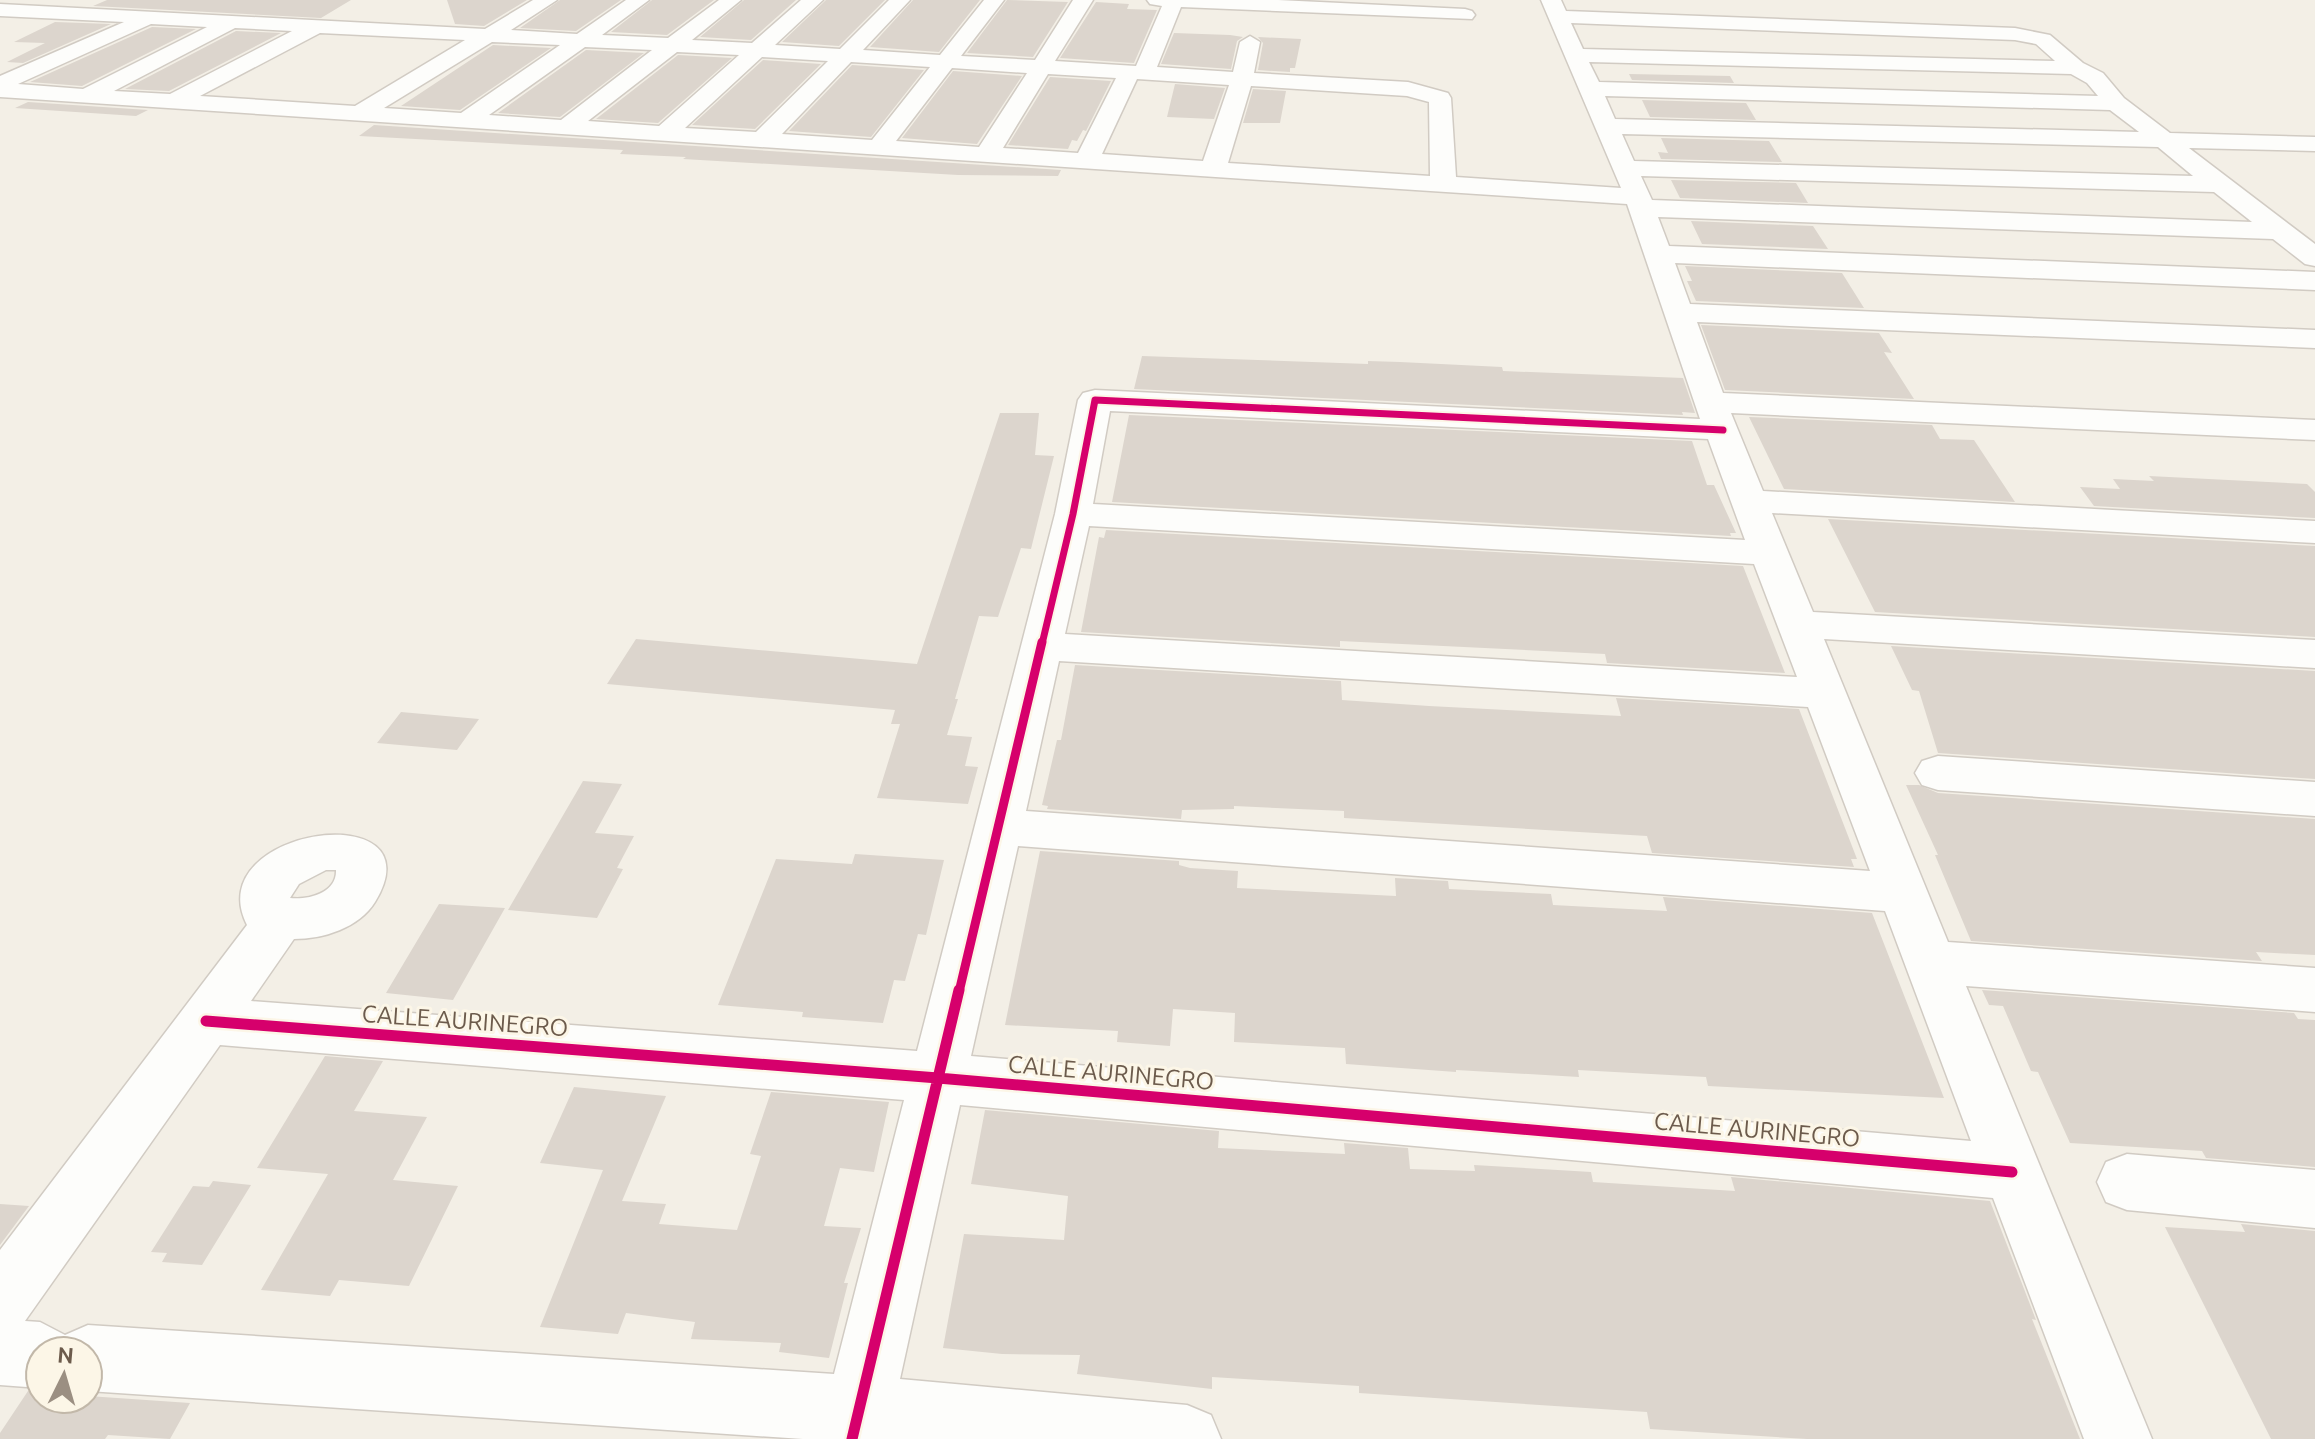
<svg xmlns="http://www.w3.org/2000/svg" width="2315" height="1439" font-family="Ubuntu,sans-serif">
<rect width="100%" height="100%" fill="#f3efe6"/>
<path fill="#dcd5cd" d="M107,0H351L321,18L93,6Z
M447,0H527L484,26L455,24Z
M560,0H621L576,31L520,28Z
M652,0H714L667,35L611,32Z
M744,0H796L751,40L700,37Z
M826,0H885L839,46L782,42Z
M913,0H980L939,52L870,47Z
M1007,0L1068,2L1033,57L967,53Z
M1096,2L1129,4L1127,9L1157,10L1134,63L1060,58Z
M55,22L111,24L23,63L7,62L45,43L14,42Z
M152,27L196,29L82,86L30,82Z
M236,31L281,33L169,91L125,89Z
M1174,33L1230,35L1243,37L1237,41L1231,69L1161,64Z
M1258,37L1301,39L1295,68H1290V72L1258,70L1263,43Z
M493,45L551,48L460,110L401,106Z
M586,50L644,53L560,117L498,113Z
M678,55L732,58L658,123L596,119Z
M763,60L821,64L755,129L692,125Z
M852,65L924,70L871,137L789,131Z
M953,71L1022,76L977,144L902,138Z
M1629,74L1730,76L1734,83L1632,80Z
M1050,77L1111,81L1086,131L1083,130L1077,141L1072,140L1068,149L1008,145Z
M1175,84L1225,88L1214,119L1167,117Z
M1253,89L1286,91L1280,123H1243Z
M1642,100L1746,103L1756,120L1650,117Z
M28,102L148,110L136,116L15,108Z
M374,125L1061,170L1058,176L958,175L683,159L686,157L620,154L623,150L359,136Z
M1661,138L1769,141L1782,162L1661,159L1658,152L1668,153Z
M1671,180L1796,183L1808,203L1680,198Z
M1691,221L1813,226L1828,249L1702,244Z
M1685,266L1842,273L1864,308L1696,301L1687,281H1692Z
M1701,325L1879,333L1892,353L1884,352L1914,399L1725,390Z
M1142,356L1368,364V361L1400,362L1502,367L1503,371L1683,378L1695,413L1682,412L1683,415L1134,389Z
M1000,413H1039L1035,455L1054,456L1031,549L1021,548L998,617L979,616L955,699H958L947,735L972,737L965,766L978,767L968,804L877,798L900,724H891L895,710L607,684L636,639L917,664Z
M1129,415L1692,441L1707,485H1714L1736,533H1730L1731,536L1112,502Z
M1749,417L1932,425L1940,439L1974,440L2015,502L1784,489Z
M2149,476L2307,484L2315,492V518L2094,506L2080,487L2120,489L2113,479L2154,481Z
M1828,519L2315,546V637L1875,612Z
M1106,530L1743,566L1785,673L1607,663L1605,654L1340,641V647L1081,632L1099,537L1104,538Z
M1891,646L2315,671V779L1938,753L1919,691L1912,690Z
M1075,665L1341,681L1342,700L1429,706L1621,716L1616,698L1799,709L1857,859H1851L1854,867L1652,853L1647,836L1344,818V811L1234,806V809L1182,810L1181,819L1047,809L1048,806L1042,805L1057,740H1061Z
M401,712L479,719L457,750L377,743Z
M583,781L622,784L595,833L634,836L617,868L623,869L597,918L508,910Z
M1906,785H1919L1938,793L2315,819V955L2256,952L2262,961L1971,941L1935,855H1938Z
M1040,851L1179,861V865L1190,868L1238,871L1237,888L1396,896L1395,878L1448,881L1449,889L1551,894L1553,905L1667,911L1663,897L1872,913L1944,1098L1708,1086L1706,1077L1578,1070L1579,1077L1456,1070V1072L1346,1064L1345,1048L1234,1042L1235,1013L1173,1009L1170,1046L1117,1042L1118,1031L1005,1025Z
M855,854L944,860L926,935L918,934L905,981L894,980L883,1023L802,1017L803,1012L718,1005L776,859L852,864Z
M439,904L505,908L453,1000L386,993Z
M1982,990L2294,1013L2298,1019L2315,1020V1167L2206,1158L2202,1151L2070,1143L2038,1072L2031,1071L2003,1006L1989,1005Z
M325,1056L383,1061L354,1111L427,1117L393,1180L458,1186L409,1286L339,1280L330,1296L261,1290L328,1174L257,1168Z
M574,1087L666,1096L622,1201L666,1204L659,1224L737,1230L761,1156L750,1154L771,1092L889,1102L874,1172L840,1168L824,1226L861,1228L844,1283H848L829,1358L779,1352L781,1343L691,1339L695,1322L626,1313L618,1334L540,1327L603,1170L540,1163Z
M985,1110L1219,1131L1218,1148L1345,1154L1344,1143L1408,1148L1410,1169L1475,1171L1474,1165L1591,1172L1593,1182L1735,1191L1731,1177L1990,1201L2036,1320L2032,1319L2080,1439H1807L1650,1429L1647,1412L1359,1393V1386L1212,1377V1389L1077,1374L1080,1355L1002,1354L943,1348L964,1234L1064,1240L1068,1196L971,1184Z
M213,1181L251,1185L202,1265L162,1262L167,1253L151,1252L193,1186L209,1187Z
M0,1204L29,1206L0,1245Z
M2241,1224L2315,1231V1439H2271L2165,1227L2245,1232Z
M28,1391L40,1392V1399H88V1396L190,1403L170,1439L108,1435L105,1439H0V1433Z"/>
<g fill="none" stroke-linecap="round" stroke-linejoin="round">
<g stroke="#d1cbc3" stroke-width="3">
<path id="minor" d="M533,0H557L511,30L577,34L626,0H649L602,35L668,38L719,0H741L692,40L752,43L801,0H823L775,45L840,49L889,0H910L863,50L940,55L984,0H1004L961,56L1035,60L1073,0H1093L1055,61L1136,66L1162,6L1150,4L1147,0H1278L1465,9L1472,11L1475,15L1472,19L1181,7L1157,67L1233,72L1240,42L1250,36L1260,42L1254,73L1408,82L1448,93L1451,98L1456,177L1621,188L1541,0H1561L1566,11L2015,28L2050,35L2083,63L2103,73L2124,98L2170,133L2315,137V151L2189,148L2315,244V266L2305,264L2273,239L1658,217L1669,246L2315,272V290L1675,263L1690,304L2315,330V348L1697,322L1723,393L2315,420V440L1731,413L1763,491L2315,521V543L1772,513L1813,612L2315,640V668L1824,639L1948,942L2315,968V1012L1966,986L2152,1439H2084L1993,1198L960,1105L900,1379L1187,1405L1211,1415L1221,1439H803L88,1391V1351H40V1388L0,1385V1250L247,925C197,827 441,794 375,902C359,928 323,939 294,939L251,1001L917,1051L1055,514L1078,400L1083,393L1095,390L1700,419L1627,204L0,97V76L124,22L0,16V4L485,29ZM1571,23L2015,40L2036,44L2055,61L1583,49ZM151,24L207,27L83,89L18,84ZM235,28L292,31L170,94L114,91ZM320,33L465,40L355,106L200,96ZM492,42L560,45L461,113L384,108ZM585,47L652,50L561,120L489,115ZM677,52L739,55L659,126L588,121ZM762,57L828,61L756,132L685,128ZM851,62L930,67L872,140L782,134ZM1589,62L2071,74L2087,83L2098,96L1599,82ZM952,68L1027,73L979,147L896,141ZM1048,74L1116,78L1078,153L1003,148ZM1137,79L1229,85L1203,161L1102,154ZM1251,86L1407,96L1429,102L1430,176L1228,163ZM1605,96L2110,110L2139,132L1615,119ZM1622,134L2158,147L2193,176L1634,161ZM1641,176L2214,192L2252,222L1652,200ZM1110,411L1708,439L1745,540L1093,504ZM1089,526L1754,564L1797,677L1065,634ZM1059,661L1808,707L1870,871L1026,811ZM1018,846L1885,911L1971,1141L971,1056ZM326,870H336C337,893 308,900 290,898L299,884ZM220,1045L904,1100L834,1374L88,1325L65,1335L40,1322L25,1321Z
M1938,756L2315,782V816L1938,790L1922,785L1915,773L1922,761Z
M2127,1154L2315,1170V1228L2127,1210L2106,1202L2097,1182L2106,1162Z"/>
</g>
<use href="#minor" fill="#fdfdfb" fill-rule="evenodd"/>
<g stroke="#fcf6e7" stroke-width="11">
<path id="cycleway-far2" d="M1042,644L1073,514L1095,400L1723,430"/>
</g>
<g stroke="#fcf6e7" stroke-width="14">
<path id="cycleway-far1" d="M959,992L1042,642"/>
</g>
<g stroke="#fcf6e7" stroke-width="16">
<path id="cycleway" d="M206,1021L938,1078L2012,1172
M852,1439L959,990"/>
</g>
<use href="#cycleway-far2" stroke="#d6006c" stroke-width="7"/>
<use href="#cycleway-far1" stroke="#d6006c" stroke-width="9"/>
<use href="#cycleway" stroke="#d6006c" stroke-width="11"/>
</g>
<g text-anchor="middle" stroke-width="6" stroke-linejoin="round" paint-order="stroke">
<g font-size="24" fill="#6c5b4c" stroke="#fcf6e7">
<text transform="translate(465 1021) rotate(4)" y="8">CALLE AURINEGRO</text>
<text transform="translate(1111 1073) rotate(5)" y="8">CALLE AURINEGRO</text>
<text transform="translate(1757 1130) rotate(5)" y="8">CALLE AURINEGRO</text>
</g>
</g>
<g transform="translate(64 1375) rotate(5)"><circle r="38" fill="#fcf6e7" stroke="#c2b8a9" stroke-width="2"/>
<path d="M0-6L14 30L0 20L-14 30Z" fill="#9b8f82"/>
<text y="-12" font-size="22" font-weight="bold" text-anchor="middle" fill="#6c5b4c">N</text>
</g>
</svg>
